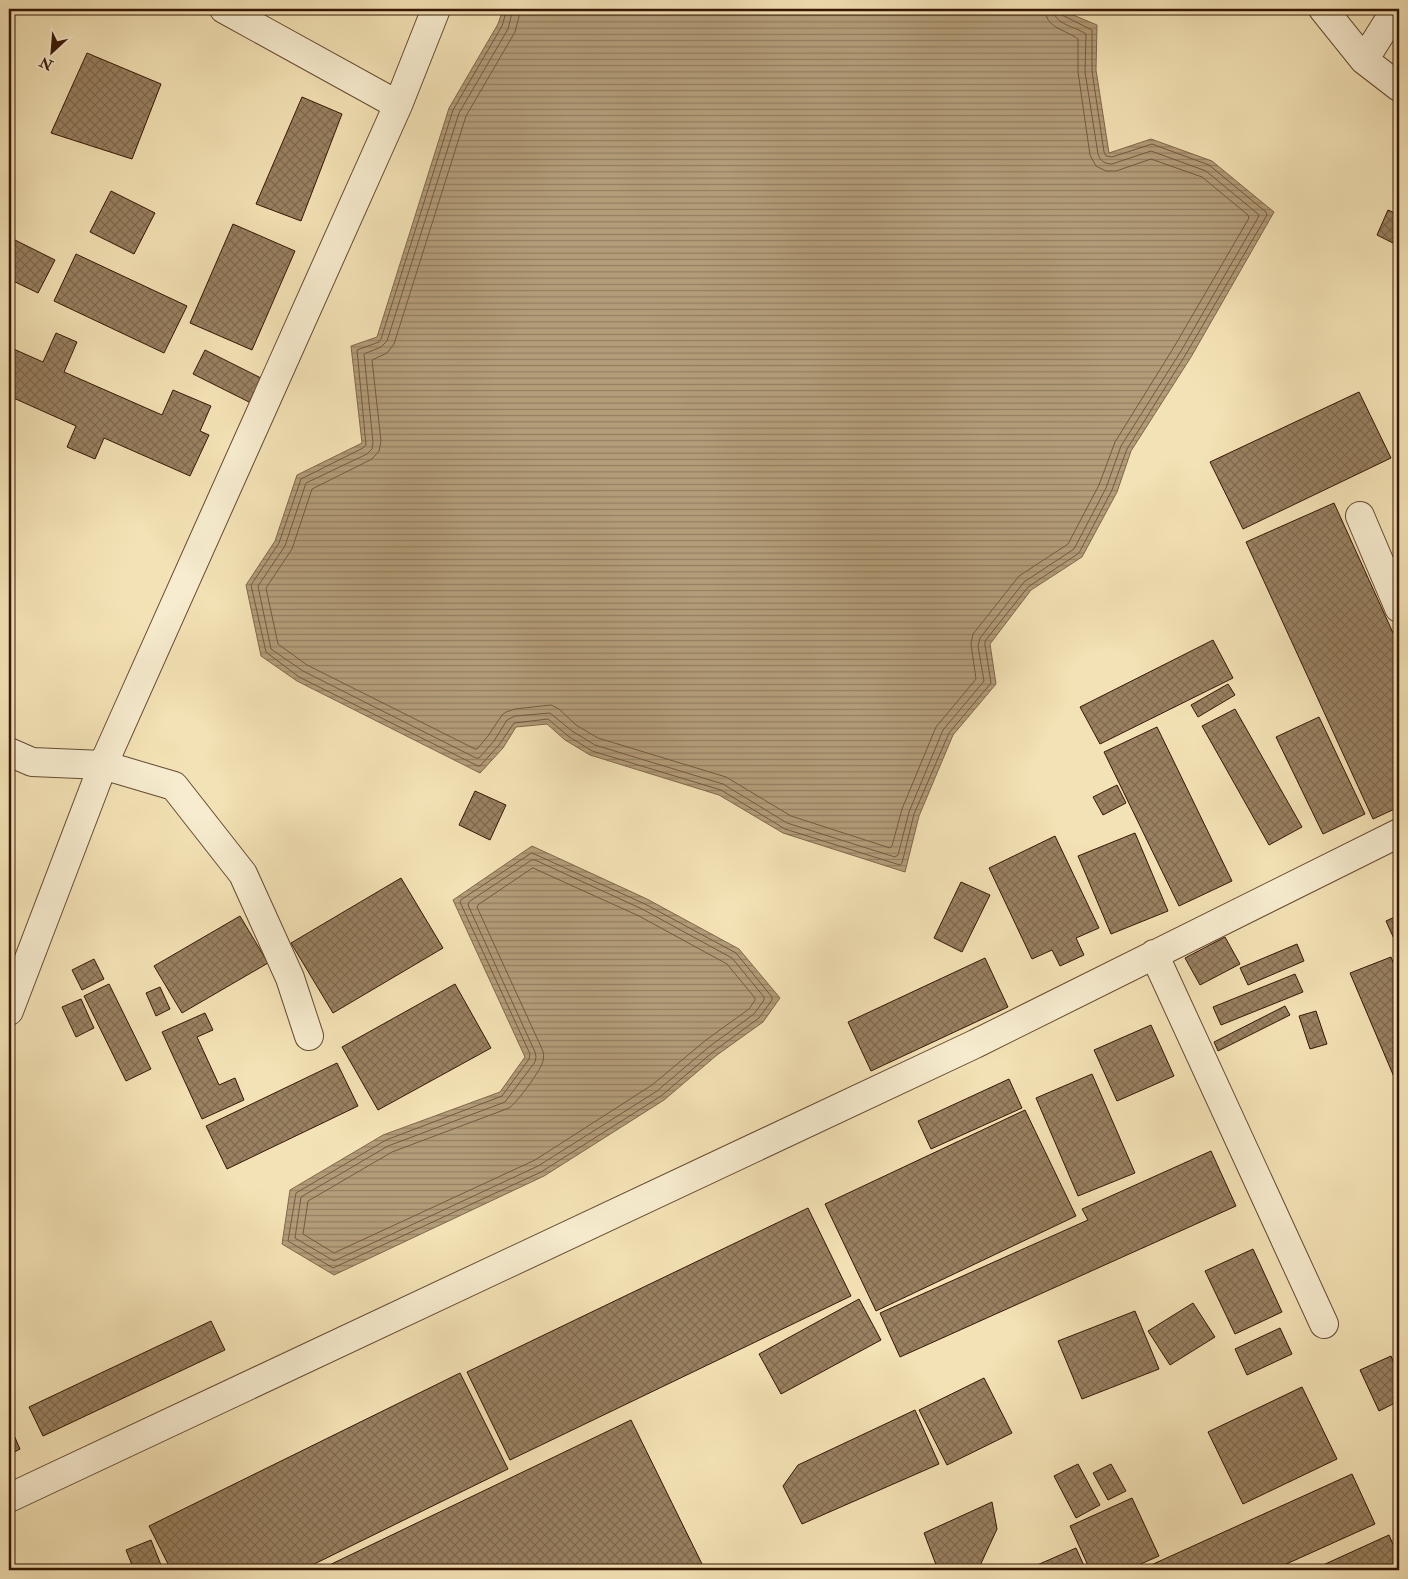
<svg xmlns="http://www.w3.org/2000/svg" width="1408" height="1579" viewBox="0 0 1408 1579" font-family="'IM FELL Double Pica',serif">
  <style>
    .water { fill: url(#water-rules); stroke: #81674b }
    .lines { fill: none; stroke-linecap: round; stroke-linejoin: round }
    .shore { stroke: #755a3f; stroke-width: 1 }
    .building { fill: url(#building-cross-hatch); stroke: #371705 }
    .minor-casing { stroke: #664a31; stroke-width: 30 }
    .minor { stroke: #f7eccf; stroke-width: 28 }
  </style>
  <defs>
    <pattern id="water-rules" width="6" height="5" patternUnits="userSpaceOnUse" patternTransform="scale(1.25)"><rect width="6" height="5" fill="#b39d79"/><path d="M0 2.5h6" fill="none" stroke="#927f61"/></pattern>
    <pattern id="building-cross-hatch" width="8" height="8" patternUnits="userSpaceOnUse" patternTransform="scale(1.25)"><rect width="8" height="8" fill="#998161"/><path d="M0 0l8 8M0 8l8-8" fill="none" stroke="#7e694e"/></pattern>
  </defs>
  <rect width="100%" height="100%" fill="#f3e2b5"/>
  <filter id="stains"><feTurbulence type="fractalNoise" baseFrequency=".004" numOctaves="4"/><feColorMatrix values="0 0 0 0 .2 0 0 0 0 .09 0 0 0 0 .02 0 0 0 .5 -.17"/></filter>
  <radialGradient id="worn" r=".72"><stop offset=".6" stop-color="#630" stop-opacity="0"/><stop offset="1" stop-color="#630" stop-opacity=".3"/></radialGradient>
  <path class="water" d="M 503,9 L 1059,9 L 1097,25 L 1096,70 L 1109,153 L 1151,139 L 1212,161 L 1274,212 L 1191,357 L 1131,451 L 1117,492 L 1082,557 L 1031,590 L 990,644 L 996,684 L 953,735 L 919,816 L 905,872 L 783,833 L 719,795 L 590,755 L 565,740 L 547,724 L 516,727 L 503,748 L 480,773 L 297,681 L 261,656 L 246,585 L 275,541 L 297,475 L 362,443 L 351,346 L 377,337 L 449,108 L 498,24 Z
    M 532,846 L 647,899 L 739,949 L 780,998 L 763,1022 L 717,1055 L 664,1100 L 544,1176 L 334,1275 L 282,1244 L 290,1190 L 383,1135 L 500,1092 L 525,1057 L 453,900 Z"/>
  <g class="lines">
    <path class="shore" d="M 507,9 L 502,26 L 453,110 L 381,339 L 379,342 L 357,350 L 366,445 L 363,448 L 301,479 L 279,543 L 251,585 L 266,652 L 299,677 L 478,766 L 480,766 L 499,745 L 514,723 L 548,719 L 568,736 L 592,751 L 721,790 L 785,829 L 900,865 L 902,863 L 914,814 L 949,733 L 991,683 L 985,645 L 985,641 L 1028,587 L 1079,553 L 1112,490 L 1127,449 L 1186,354 L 1267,215 L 1266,212 L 1209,165 L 1152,144 L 1112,157 L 1106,156 L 1104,152 L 1092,71 L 1092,30 L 1062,15 L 1059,13 L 1059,9
      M 513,9 L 508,29 L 459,113 L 387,341 L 381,347 L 364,354 L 373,442 L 372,449 L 367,454 L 306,483 L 285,546 L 258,586 L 271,649 L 303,671 L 476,758 L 479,758 L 494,741 L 507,720 L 515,716 L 550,713 L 572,731 L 595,745 L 723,784 L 787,823 L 895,857 L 898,855 L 909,812 L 943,730 L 984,681 L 978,646 L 980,638 L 1024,582 L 1074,549 L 1106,488 L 1121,446 L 1181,351 L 1259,216 L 1258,214 L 1206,171 L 1151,151 L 1112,164 C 1105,164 1100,161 1098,154 L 1085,72 L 1086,34 C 1075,26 1054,25 1053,9
      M 521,9 L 515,32 L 466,116 L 394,344 L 387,353 L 372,360 L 381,441 L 379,451 L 372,459 L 312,489 L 292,549 L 266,588 L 278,644 L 307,665 L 475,749 L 477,749 L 488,736 L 502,715 L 506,712 L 515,709 L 551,705 L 559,709 L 576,725 L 598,738 L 726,777 L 791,816 L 890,848 L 892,846 L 902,809 L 936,727 L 976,679 L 971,644 L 973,634 L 1019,576 L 1068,544 L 1099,485 L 1115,442 L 1174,347 L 1249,218 L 1248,215 L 1202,177 L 1151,159 L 1116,171 L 1106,171 L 1096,166 L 1090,155 L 1078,72 L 1078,39 C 1065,29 1046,29 1045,9
      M 532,853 L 645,904 L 736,953 L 772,997 L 772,1000 L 759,1018 L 714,1051 L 661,1096 L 541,1172 L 333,1268 L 288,1241 L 296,1193 L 386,1140 L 502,1096 L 529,1059 L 530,1054 L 460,902 L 461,900 Z
      M 532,860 L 535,860 L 642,909 L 732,958 L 764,997 L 764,1000 L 754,1014 L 710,1046 L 657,1091 L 538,1166 L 334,1261 L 295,1238 L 301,1197 L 388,1146 L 505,1102 L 535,1062 L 536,1057 L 535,1052 L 468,905 L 469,902 Z
      M 533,868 L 639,916 L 727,964 L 755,998 L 755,1000 L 749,1009 L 706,1040 L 652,1085 L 535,1160 L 334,1253 L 303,1234 L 308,1201 L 392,1152 L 509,1108 C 517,1103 541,1070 543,1061 C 544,1057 544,1053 542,1049 L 477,907 L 478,905 Z"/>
  </g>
  <path class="building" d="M 87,53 L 161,84 L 132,159 L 51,133 Z
    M 302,97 L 342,114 L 301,221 L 256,204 Z
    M 111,191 L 155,213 L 134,254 L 90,232 Z
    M 1388,210 L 1399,215 L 1399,246 L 1377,235 Z
    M 233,224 L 295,251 L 252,350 L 190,323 Z
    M 9,237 L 55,260 L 38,293 L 9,279 Z
    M 76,254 L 187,306 L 164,353 L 54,301 Z
    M 56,333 L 77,342 L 64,372 L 162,415 L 173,390 L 211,406 L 200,431 L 209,435 L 190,476 L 104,438 L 95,459 L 67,447 L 76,426 L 9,396 L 9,347 L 43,362 Z
    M 205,350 L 267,381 L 255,405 L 193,374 Z
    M 1359,392 L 1391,458 L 1243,529 L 1210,462 Z
    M 1334,503 L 1399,646 L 1399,807 L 1373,819 L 1246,542 Z
    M 1213,640 L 1233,678 L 1100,744 L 1080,707 Z
    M 1228,684 L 1235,695 L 1198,717 L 1191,705 Z
    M 1235,709 L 1302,827 L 1269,845 L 1202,726 Z
    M 1319,717 L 1365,814 L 1323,834 L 1276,737 Z
    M 1157,727 L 1232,881 L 1179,906 L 1104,752 Z
    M 1117,785 L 1126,803 L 1103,815 L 1093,797 Z
    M 475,791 L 506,805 L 490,840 L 459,825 Z
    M 1135,833 L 1168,911 L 1111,934 L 1078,856 Z
    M 1055,836 L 1099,928 L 1076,938 L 1084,955 L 1060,966 L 1052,950 L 1032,959 L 989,868 Z
    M 401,878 L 443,948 L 333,1013 L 291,943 Z
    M 961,882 L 990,895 L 962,952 L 934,938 Z
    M 1399,915 L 1399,950 L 1386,921 Z
    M 240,916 L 268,963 L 182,1013 L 154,966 Z
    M 1225,937 L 1240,964 L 1200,985 L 1185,958 Z
    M 1297,944 L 1304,961 L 1248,985 L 1240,968 Z
    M 1391,957 L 1399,976 L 1399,1083 L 1397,1084 L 1350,973 Z
    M 985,958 L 1008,1007 L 871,1071 L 848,1022 Z
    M 94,959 L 104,979 L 82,990 L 72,970 Z
    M 1295,974 L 1303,992 L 1221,1025 L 1213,1007 Z
    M 109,984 L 151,1069 L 126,1081 L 84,996 Z
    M 455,984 L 491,1048 L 378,1110 L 342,1047 Z
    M 160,987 L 170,1009 L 156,1016 L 146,993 Z
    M 81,999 L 94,1028 L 76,1037 L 62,1007 Z
    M 1285,1006 L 1290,1015 L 1218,1051 L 1214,1042 Z
    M 1316,1011 L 1327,1044 L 1310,1049 L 1299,1016 Z
    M 205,1013 L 213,1030 L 197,1037 L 219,1085 L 235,1078 L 244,1100 L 202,1119 L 162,1032 Z
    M 1151,1025 L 1174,1076 L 1117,1101 L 1094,1050 Z
    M 337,1063 L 358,1106 L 227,1169 L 206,1126 Z
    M 1092,1074 L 1135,1173 L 1078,1196 L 1036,1098 Z
    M 1009,1079 L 1022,1108 L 931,1149 L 918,1121 Z
    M 1025,1110 L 1076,1216 L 876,1311 L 825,1204 Z
    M 1211,1151 L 1236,1206 L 900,1357 L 880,1313 L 1088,1220 L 1082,1209 Z
    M 808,1208 L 851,1296 L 510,1460 L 467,1372 Z
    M 1253,1249 L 1282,1312 L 1235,1334 L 1205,1271 Z
    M 859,1299 L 881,1340 L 781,1394 L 759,1354 Z
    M 1193,1303 L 1215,1337 L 1170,1365 L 1148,1331 Z
    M 1135,1311 L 1159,1369 L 1082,1399 L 1058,1341 Z
    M 211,1321 L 225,1350 L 43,1436 L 29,1407 Z
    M 1280,1328 L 1292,1354 L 1247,1375 L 1235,1349 Z
    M 1391,1356 L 1399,1375 L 1399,1401 L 1379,1411 L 1360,1370 Z
    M 460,1373 L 508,1469 L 302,1570 L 171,1570 L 149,1526 Z
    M 984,1378 L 1012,1433 L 947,1465 L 919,1410 Z
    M 1302,1387 L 1337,1459 L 1243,1504 L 1208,1432 Z
    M 915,1410 L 939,1464 L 802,1524 L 783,1486 L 798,1465 Z
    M 631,1420 L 705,1570 L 319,1570 Z
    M 9,1424 L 20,1449 L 9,1455 Z
    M 1078,1464 L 1100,1505 L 1076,1518 L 1054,1476 Z
    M 1111,1464 L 1126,1491 L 1108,1500 L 1093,1473 Z
    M 1352,1474 L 1375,1524 L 1273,1570 L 1140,1570 Z
    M 1132,1498 L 1159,1556 L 1127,1570 L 1090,1570 L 1070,1526 Z
    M 992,1502 L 997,1529 L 978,1570 L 938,1570 L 924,1533 Z
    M 1389,1535 L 1399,1558 L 1399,1570 L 1312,1570 Z
    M 151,1540 L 163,1570 L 134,1570 L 126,1550 Z
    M 1076,1548 L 1086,1570 L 1029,1570 L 1028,1569 Z"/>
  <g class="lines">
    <defs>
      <path id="minor" d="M 224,9 L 398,105
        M 1323,9 L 1364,60 L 1399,87
        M 1364,60 L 1396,9
        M 1360,516 L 1399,608
        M 9,752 L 32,762 L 103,765 L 174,786 L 243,874 L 290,978 L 309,1036
        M 1154,954 L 1324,1324
        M 9,1011 L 103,765 L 398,105 L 436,9
        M 9,1498 L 975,1044 L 1399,833"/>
    </defs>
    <use href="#minor" class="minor-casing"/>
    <use href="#minor" class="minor"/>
  </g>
  <rect width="1408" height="1579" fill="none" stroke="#f3e2b5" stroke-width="30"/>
  <rect x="10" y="10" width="1388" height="1559" fill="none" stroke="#371705" stroke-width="2.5"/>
  <rect x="15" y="15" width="1378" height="1549" fill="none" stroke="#371705"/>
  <g transform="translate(52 52) rotate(206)" stroke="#f7eccf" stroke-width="4" paint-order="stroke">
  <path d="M0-4L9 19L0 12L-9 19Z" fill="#371705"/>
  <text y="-8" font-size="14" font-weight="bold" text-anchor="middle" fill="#371705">N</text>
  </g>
  <rect width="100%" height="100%" filter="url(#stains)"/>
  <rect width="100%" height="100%" fill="url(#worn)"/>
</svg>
